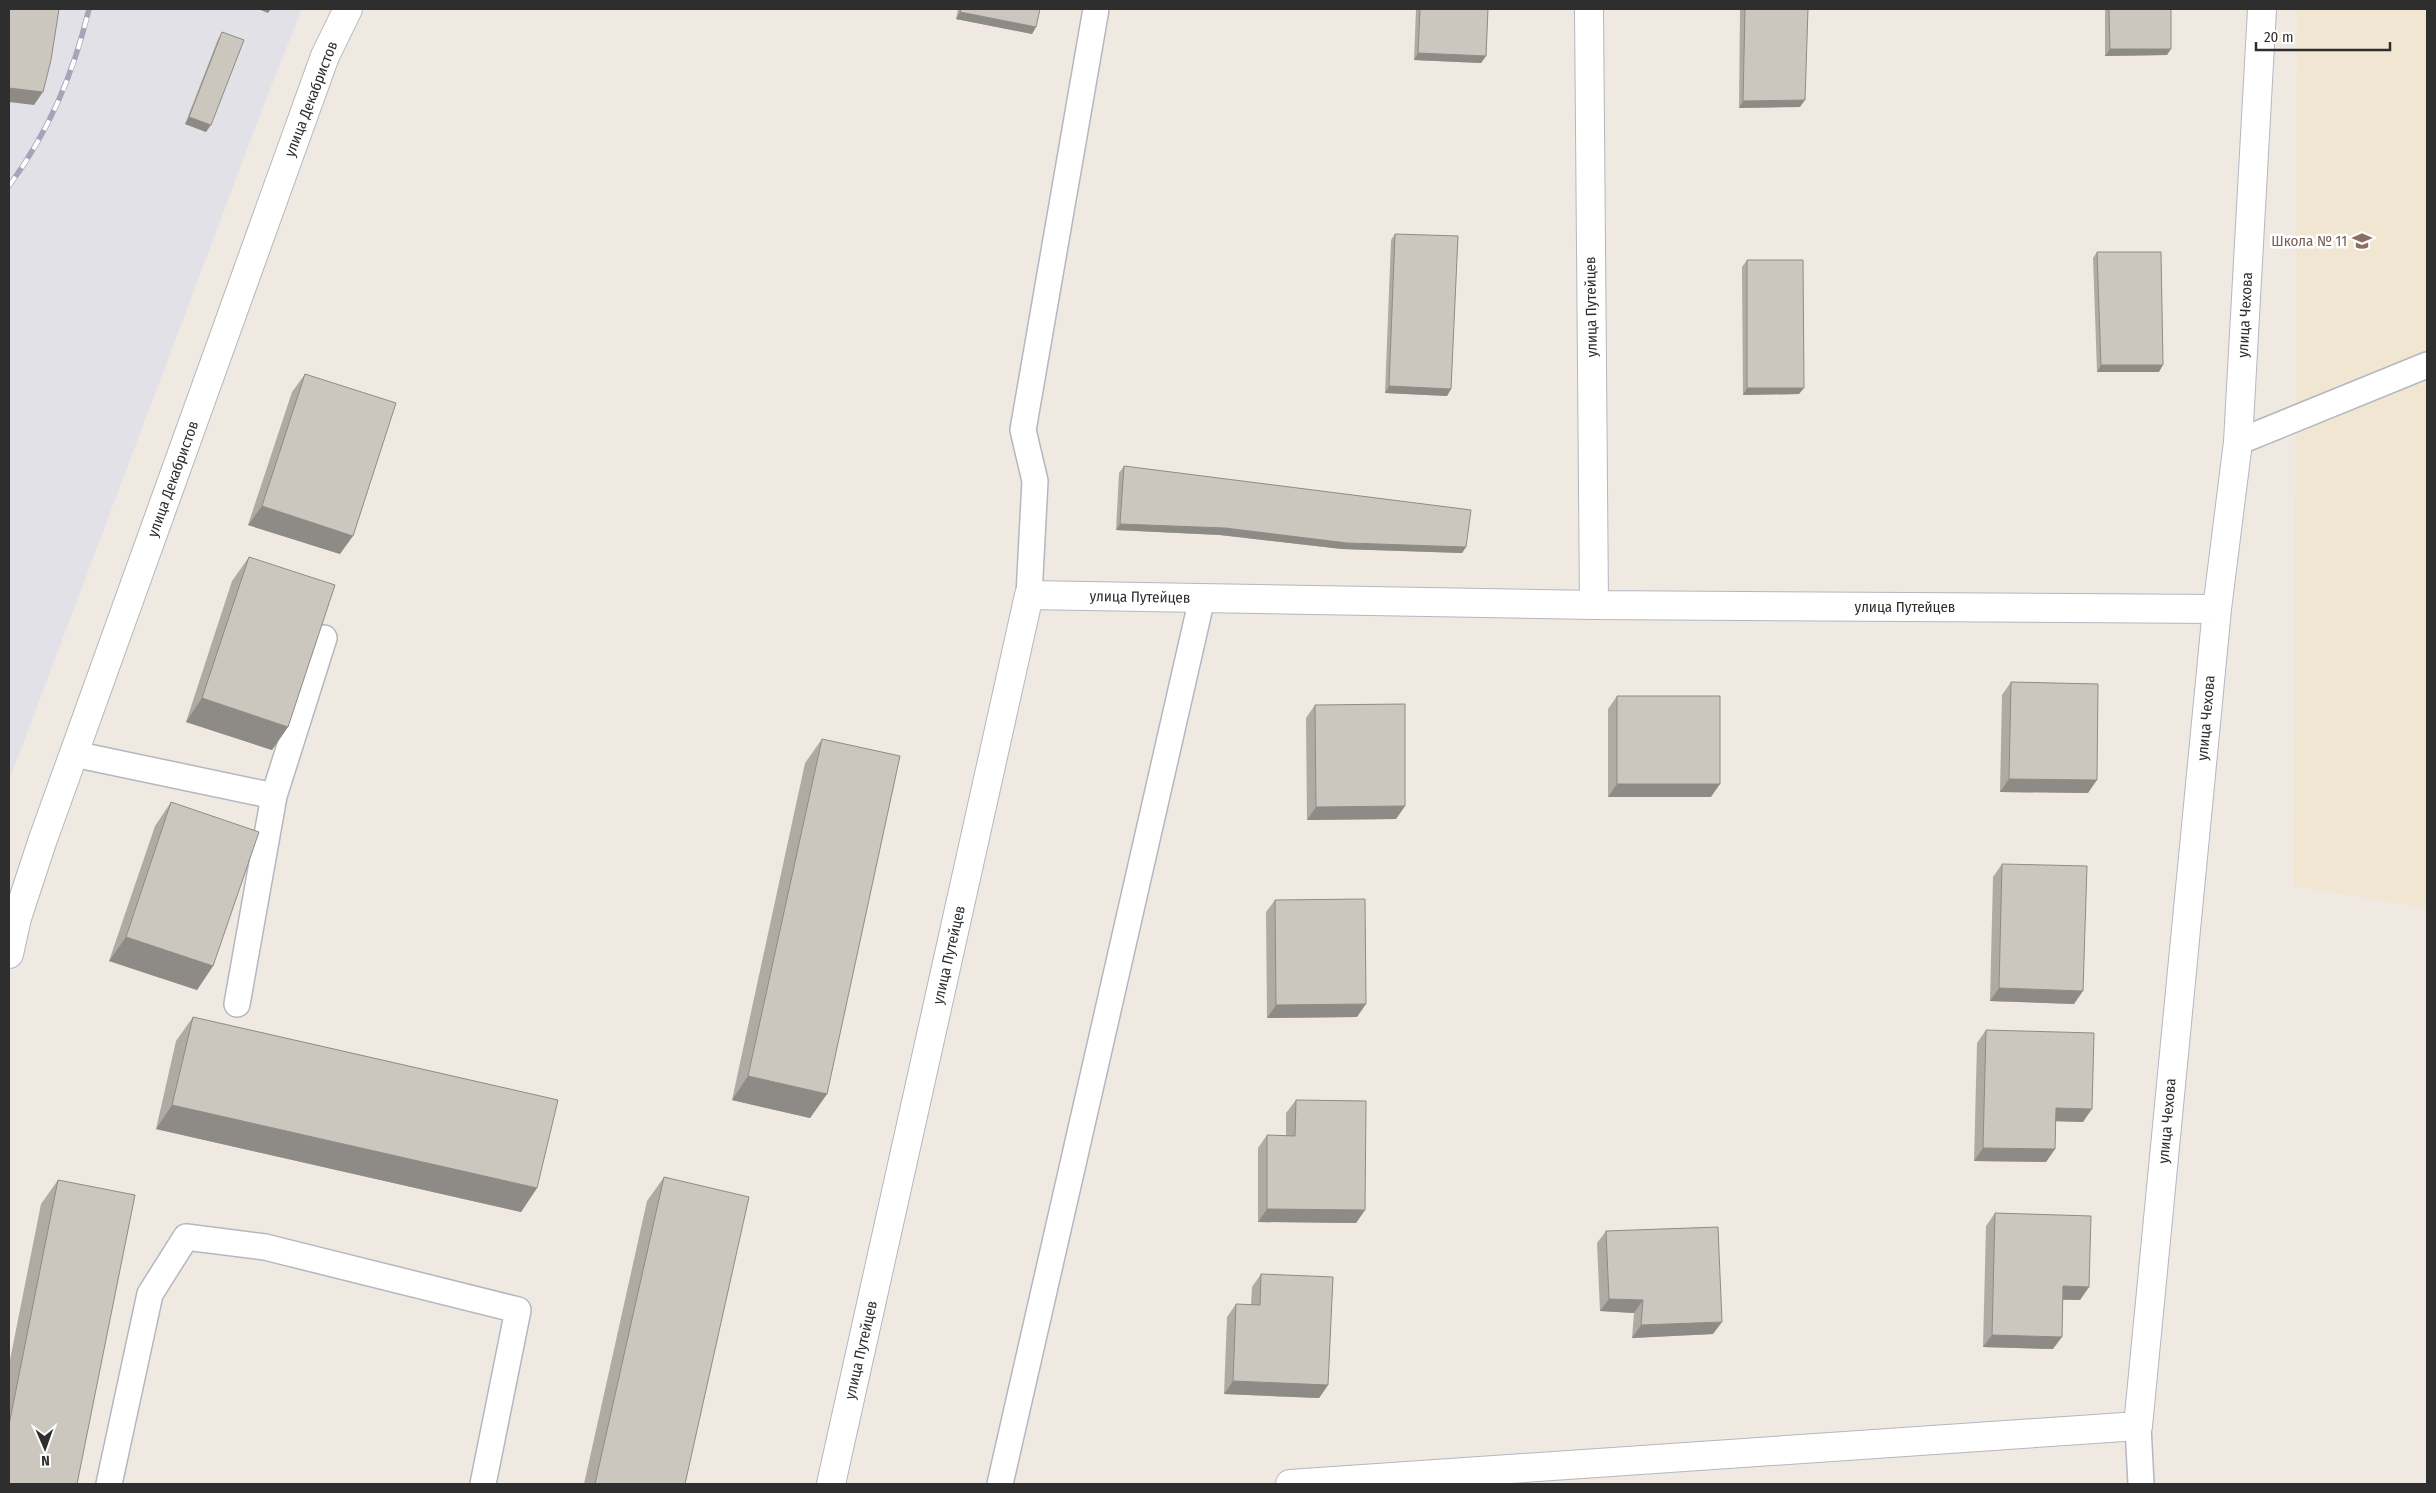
<svg xmlns="http://www.w3.org/2000/svg" width="2436" height="1493" viewBox="0 0 2436 1493" font-family="'Fira Sans Condensed',sans-serif">
  <style>
    .industrial { fill: #e3e1e8 }
    .education { fill: #f0e6d1 }
    .lines { fill: none; stroke-linecap: round; stroke-linejoin: round }
    .service-casing { stroke: #b4b7c1; stroke-width: 28 }
    .minor-casing { stroke: #b4b7c1; stroke-width: 30 }
    .service { stroke: #fff; stroke-width: 25 }
    .minor { stroke: #fff; stroke-width: 28 }
    .rail-casing { stroke: #a3a6b8; stroke-width: 5.5 }
    .rail { stroke: #fff; stroke-width: 4; stroke-dasharray: 11; stroke-linecap: butt }
    .wall { fill: #afaba4 }
    .shaded-wall { fill: #8e8b86 }
    .building { fill: #cbc7bf; stroke: #8e8b86 }
    .labels { text-anchor: middle; stroke-width: 5; stroke-linejoin: round; paint-order: stroke }
    .street-label { font-size: 15px; fill: #2e2e2e; stroke: #fff }
    .education-label { font-size: 15px; fill: #785e54; stroke: #fff; text-anchor: end }
  </style>
  <rect width="100%" height="100%" fill="#efe9e1"/>
  <path class="industrial" d="M 9,9 L 302,9 L 268,94 L 9,781 Z"/>
  <path class="education" d="M 2297,9 L 2427,9 L 2427,908 L 2294,886 Z"/>
  <g class="lines">
    <defs>
      <path id="service" d="M 2238,442 L 2427,365
        M 1029,595 L 1035,481 L 1023,430 L 1096,9
        M 74,754 L 274,796
        M 237,1004 L 274,796 L 324,638
        M 2138,1426 L 2141,1484
        M 109,1484 L 150,1294 L 186,1237 L 265,1247 L 518,1310 L 483,1484
        M 1000,1484 L 1202,598"/>
      <path id="minor" d="M 1589,9 L 1594,605
        M 9,954 L 17,918 L 42,842 L 325,56 L 348,9
        M 831,1484 L 1029,595 L 1594,605 L 2217,609
        M 1290,1484 L 2138,1426 L 2217,609 L 2238,442 L 2262,9"/>
    </defs>
    <use href="#service" class="service-casing"/>
    <use href="#minor" class="minor-casing"/>
    <use href="#service" class="service"/>
    <use href="#minor" class="minor"/>
    <defs>
      <path id="rail" d="M 9,186 C 49,131 73,75 89,9"/>
    </defs>
    <use href="#rail" class="rail-casing"/>
    <use href="#rail" class="rail"/>
  </g>
  <path class="wall" d="M 958,9 L 1040,9 L 1036,27 L 1032,34 L 956,19 Z
    M 1416,9 L 1488,9 L 1486,56 L 1481,63 L 1414,60 Z
    M 1740,9 L 1808,9 L 1800,107 L 1739,108 Z
    M 2105,9 L 2171,9 L 2167,55 L 2105,56 Z
    M 222,32 L 206,132 L 185,124 L 218,39 Z
    M 1395,234 L 1451,389 L 1447,396 L 1385,393 L 1391,240 Z
    M 2097,252 L 2159,372 L 2097,372 L 2093,258 Z
    M 1747,260 L 1799,394 L 1743,395 L 1742,267 Z
    M 305,374 L 340,554 L 248,525 L 292,392 Z
    M 1124,466 L 1466,547 L 1462,553 L 1342,549 L 1220,535 L 1116,530 L 1119,473 Z
    M 249,557 L 288,727 L 272,750 L 186,722 L 232,581 Z
    M 2011,682 L 2088,793 L 2000,792 L 2002,695 Z
    M 1617,696 L 1711,797 L 1608,797 L 1608,709 Z
    M 1315,705 L 1405,806 L 1396,819 L 1307,820 L 1306,718 Z
    M 822,739 L 827,1094 L 810,1118 L 732,1100 L 805,763 Z
    M 171,802 L 213,966 L 197,990 L 109,961 L 155,826 Z
    M 2002,864 L 2074,1004 L 1990,1001 L 1993,877 Z
    M 1275,900 L 1357,1017 L 1267,1018 L 1266,912 Z
    M 193,1017 L 537,1188 L 521,1212 L 156,1129 L 176,1041 Z
    M 1986,1030 L 2083,1122 L 2056,1121 L 2055,1149 L 2046,1162 L 1974,1161 L 1977,1043 Z
    M 1296,1100 L 1365,1210 L 1356,1223 L 1258,1222 L 1258,1148 L 1267,1135 L 1286,1136 L 1286,1113 Z
    M 664,1177 L 685,1484 L 584,1484 L 647,1201 Z
    M 58,1180 L 9,1484 L 9,1365 L 41,1204 Z
    M 1995,1213 L 2089,1287 L 2080,1300 L 2063,1300 L 2053,1349 L 1983,1347 L 1986,1226 Z
    M 1606,1231 L 1713,1334 L 1632,1338 L 1634,1313 L 1600,1311 L 1597,1243 Z
    M 1261,1274 L 1328,1385 L 1319,1398 L 1224,1394 L 1227,1317 L 1236,1304 L 1251,1305 L 1252,1287 Z"/>
  <path class="shaded-wall" d="M 258,9 L 271,9 L 268,13 Z
    M 960,12 L 1036,27 L 1032,34 L 956,19 Z
    M 2110,49 L 2171,49 L 2167,55 L 2105,56 Z
    M 1418,53 L 1486,56 L 1481,63 L 1414,60 Z
    M 9,88 L 43,92 L 34,105 L 9,102 Z
    M 1805,100 L 1800,107 L 1739,108 L 1743,101 Z
    M 189,117 L 211,125 L 206,132 L 185,124 Z
    M 2101,365 L 2163,365 L 2159,372 L 2097,372 Z
    M 1389,386 L 1451,389 L 1447,396 L 1385,393 Z
    M 1747,388 L 1804,388 L 1799,394 L 1743,395 Z
    M 262,506 L 353,536 L 340,554 L 248,525 Z
    M 1120,524 L 1225,528 L 1466,547 L 1462,553 L 1342,549 L 1220,535 L 1116,530 Z
    M 202,698 L 288,727 L 272,750 L 186,722 Z
    M 2009,779 L 2097,780 L 2088,793 L 2000,792 Z
    M 1617,784 L 1720,784 L 1711,797 L 1608,797 Z
    M 1405,806 L 1396,819 L 1307,820 L 1316,807 Z
    M 126,937 L 213,966 L 197,990 L 109,961 Z
    M 1999,988 L 2083,991 L 2074,1004 L 1990,1001 Z
    M 1366,1004 L 1357,1017 L 1267,1018 L 1276,1005 Z
    M 748,1076 L 827,1094 L 810,1118 L 732,1100 Z
    M 172,1105 L 537,1188 L 521,1212 L 156,1129 Z
    M 2056,1108 L 2092,1109 L 2083,1122 L 2047,1121 Z
    M 1983,1148 L 2055,1149 L 2046,1162 L 1974,1161 Z
    M 1267,1209 L 1365,1210 L 1356,1223 L 1258,1222 Z
    M 2063,1286 L 2089,1287 L 2080,1300 L 2054,1299 Z
    M 1609,1299 L 1643,1300 L 1634,1313 L 1600,1311 Z
    M 1722,1322 L 1713,1334 L 1632,1338 L 1641,1325 Z
    M 1992,1335 L 2062,1337 L 2053,1349 L 1983,1347 Z
    M 1233,1381 L 1328,1385 L 1319,1398 L 1224,1394 Z"/>
  <path class="building" d="M 9,9 L 59,9 L 51,60 L 43,92 L 9,88 Z
    M 961,9 L 1040,9 L 1036,27 L 960,12 Z
    M 1420,9 L 1488,9 L 1486,56 L 1418,53 Z
    M 1745,9 L 1808,9 L 1805,100 L 1743,101 Z
    M 2109,9 L 2171,9 L 2171,49 L 2110,49 Z
    M 222,32 L 244,40 L 211,125 L 189,117 Z
    M 1395,234 L 1458,236 L 1451,389 L 1389,386 Z
    M 2097,252 L 2161,252 L 2163,365 L 2101,365 Z
    M 1747,260 L 1803,260 L 1804,388 L 1747,388 Z
    M 305,374 L 396,403 L 353,536 L 262,506 Z
    M 1124,466 L 1471,510 L 1466,547 L 1347,543 L 1225,528 L 1120,524 Z
    M 249,557 L 335,585 L 288,727 L 202,698 Z
    M 2011,682 L 2098,684 L 2097,780 L 2009,779 Z
    M 1617,696 L 1720,696 L 1720,784 L 1617,784 Z
    M 1405,704 L 1405,806 L 1316,807 L 1315,705 Z
    M 822,739 L 900,756 L 827,1094 L 748,1076 Z
    M 171,802 L 259,832 L 213,966 L 126,937 Z
    M 2002,864 L 2087,866 L 2083,991 L 1999,988 Z
    M 1365,899 L 1366,1004 L 1276,1005 L 1275,900 Z
    M 193,1017 L 558,1100 L 537,1188 L 172,1105 Z
    M 1986,1030 L 2094,1033 L 2092,1109 L 2056,1108 L 2055,1149 L 1983,1148 Z
    M 1296,1100 L 1366,1101 L 1365,1210 L 1267,1209 L 1267,1135 L 1295,1136 Z
    M 664,1177 L 749,1197 L 685,1484 L 595,1484 Z
    M 58,1180 L 135,1195 L 77,1484 L 9,1484 L 9,1425 Z
    M 1995,1213 L 2091,1216 L 2089,1287 L 2063,1286 L 2062,1337 L 1992,1335 Z
    M 1718,1227 L 1722,1322 L 1641,1325 L 1643,1300 L 1609,1299 L 1606,1231 Z
    M 1261,1274 L 1333,1277 L 1328,1385 L 1233,1381 L 1236,1304 L 1260,1305 Z"/>
  <defs>
    <symbol id="school-bare" viewBox="-9 -9 18 18"><path d="M0-5L7-2L0 1L-7-2ZM-4 1L0 2.5L4 1V4Q0 6-4 4Z" fill="#8d6e63" stroke="#fff" stroke-width="2.5" paint-order="stroke"/></symbol>
  </defs>
  <g fill-rule="evenodd">
    <use href="#school-bare" x="2348" y="227" width="28" height="28"/>
  </g>
  <g class="labels">
    <g class="street-label">
      <text transform="translate(311 99) rotate(-69)" y="5">улица Декабристов</text>
      <text transform="translate(1591 307) rotate(-91)" y="5">улица Путейцев</text>
      <text transform="translate(2245 315) rotate(-87)" y="5">улица Чехова</text>
      <text transform="translate(173 479) rotate(-70)" y="5">улица Декабристов</text>
      <text transform="translate(1140 597) rotate(1)" y="5">улица Путейцев</text>
      <text x="1905" y="612">улица Путейцев</text>
      <text transform="translate(2206 718) rotate(-85)" y="5">улица Чехова</text>
      <text transform="translate(949 955) rotate(-77)" y="5">улица Путейцев</text>
      <text transform="translate(2167 1121) rotate(-85)" y="5">улица Чехова</text>
      <text transform="translate(861 1350) rotate(-77)" y="5">улица Путейцев</text>
    </g>
    <g class="education-label">
      <text x="2347" y="246">Школа № 11</text>
    </g>
  </g>
  <rect width="2436" height="1493" fill="none" stroke="#2e2e2e" stroke-width="20"/>
  <g transform="translate(45 1448) rotate(178)" stroke="#ffffff" stroke-width="4" paint-order="stroke">
  <path d="M0-4L9 19L0 12L-9 19Z" fill="#2e2e2e"/>
  <text y="-8" font-size="14" font-weight="bold" text-anchor="middle" fill="#2e2e2e">N</text>
  </g>
  <path d="M2256 42v8h134v-8" fill="none" stroke="#2e2e2e" stroke-width="2.5"/>
  <text x="2264" y="42" font-size="15" fill="#2e2e2e" stroke="#ffffff" stroke-width="4" paint-order="stroke">20 m</text>
</svg>
